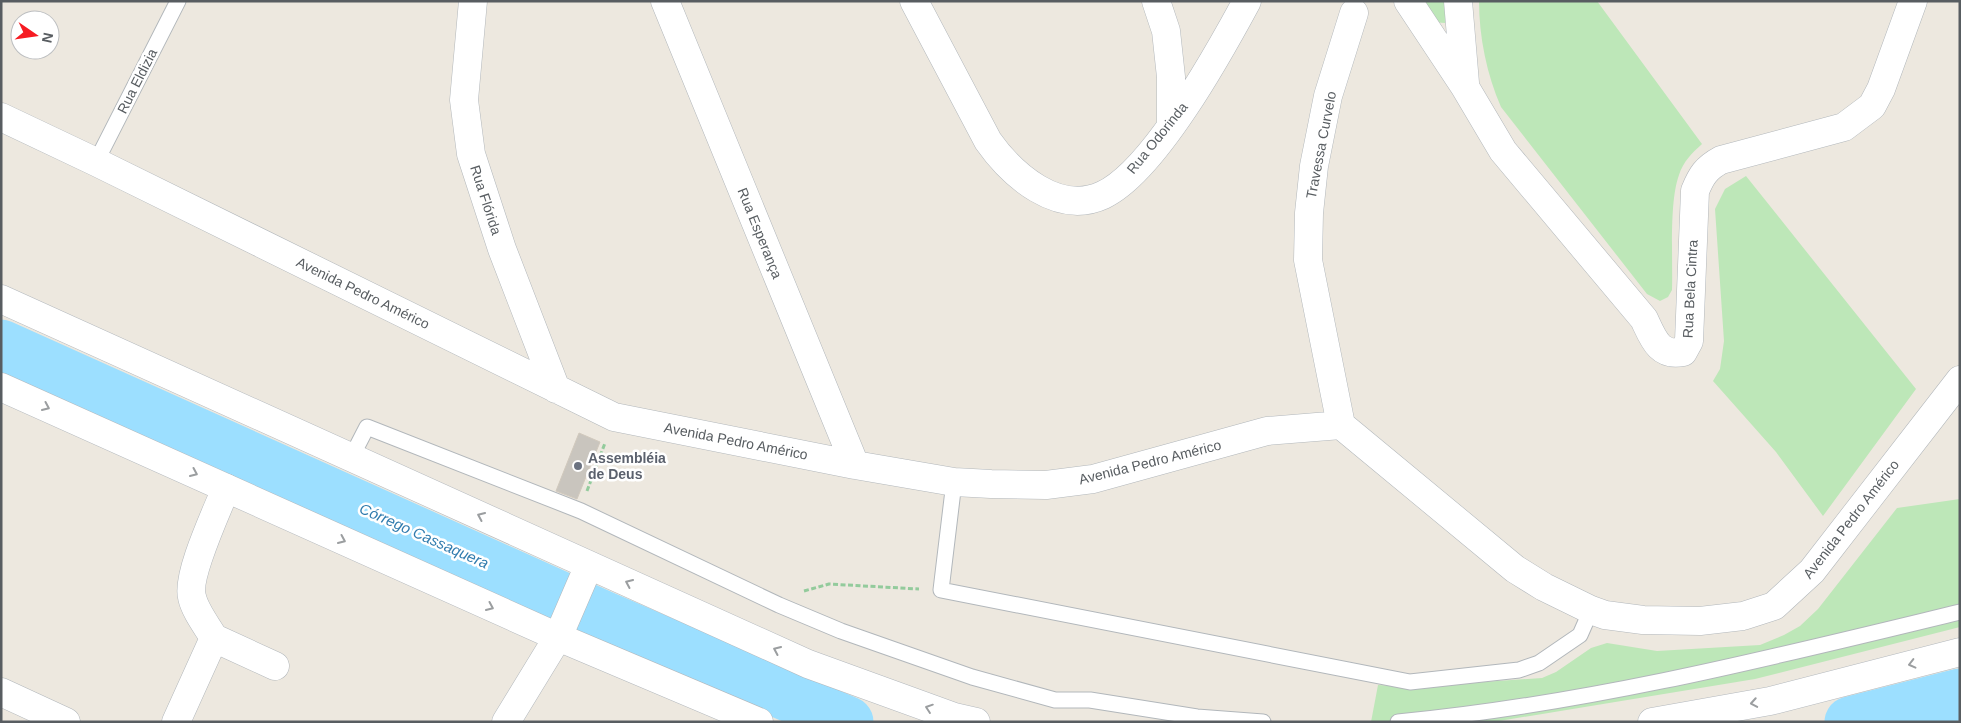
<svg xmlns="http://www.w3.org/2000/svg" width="1961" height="723" viewBox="0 0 1961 723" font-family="Helvetica,sans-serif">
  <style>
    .green { fill: #bde7b8 }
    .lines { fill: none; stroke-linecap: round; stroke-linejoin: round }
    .river { stroke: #9cdfff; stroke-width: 51 }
    .building { fill: #c9c5be; stroke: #d1c9bd }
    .lane-casing { stroke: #b2b7bb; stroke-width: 17 }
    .street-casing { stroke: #b2b7bb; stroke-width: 29 }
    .secondary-casing { stroke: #b3b8bd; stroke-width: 29 }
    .path { stroke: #93cb9c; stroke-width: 3; stroke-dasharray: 5 2.5; stroke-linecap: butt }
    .lane { stroke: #fff; stroke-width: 15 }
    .street { stroke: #fff; stroke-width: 28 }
    .secondary { stroke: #fff; stroke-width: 28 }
    .oneway { stroke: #9b9ea0 }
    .worship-dot { fill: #6b7280; stroke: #fff; stroke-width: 2 }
    .labels { text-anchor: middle; stroke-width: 5; stroke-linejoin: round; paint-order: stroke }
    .street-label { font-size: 14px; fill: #585d61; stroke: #fff }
    .worship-label { font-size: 14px; font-weight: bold; fill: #5b616d; stroke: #fff; text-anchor: start }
    .water-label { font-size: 15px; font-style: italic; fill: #317cae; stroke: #fff }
  </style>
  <rect width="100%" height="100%" fill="#ede8df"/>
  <path class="green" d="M 1419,1 L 1450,1 L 1449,17 L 1445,23 L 1432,22 Z
    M 1479,1 L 1597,1 L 1702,144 C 1692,153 1683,162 1679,175 C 1669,202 1673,259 1672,290 L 1668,297 L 1660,301 L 1647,294 L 1501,107 C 1487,75 1479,37 1479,1 Z
    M 1746,176 L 1916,389 L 1823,516 L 1776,452 L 1713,381 L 1720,369 L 1724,341 L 1715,209 L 1725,189 Z
    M 1960,499 L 1960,627 L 1755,679 L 1493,722 L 1371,722 L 1378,685 L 1411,687 L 1542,678 L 1556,672 L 1591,648 L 1607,643 L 1657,651 L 1760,645 L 1784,635 L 1800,626 L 1818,609 L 1897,508 Z"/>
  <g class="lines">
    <path class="river" d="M 1,345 L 603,616 L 848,722
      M 1850,722 L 1960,694"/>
  </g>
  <path class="building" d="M 579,433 L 600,442 L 577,499 L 556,491 Z"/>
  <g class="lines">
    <defs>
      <path id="lane" d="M 96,162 L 178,1
        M 351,458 L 367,427 L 581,511 L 779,605 L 841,631 L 972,677 L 1055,700 L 1090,700 L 1197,717 L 1263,722
        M 954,482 L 941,590 L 1410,682 L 1519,670 L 1539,663 L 1580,635 L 1591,610
        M 1398,722 C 1588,704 1774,657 1960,612"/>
      <path id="street" d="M 473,1 L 464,100 L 471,154 L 502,249 L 556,389
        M 665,1 L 855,465
        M 914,1 L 988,141 C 1012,175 1058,216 1103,195 C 1154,171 1220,51 1247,1
        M 1156,1 L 1166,31 L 1171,77 L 1171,125
        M 1408,1 L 1465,87 L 1503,151 L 1644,319 C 1653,338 1659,357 1683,352 L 1689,341 L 1695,191 C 1701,176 1706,168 1721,160 L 1844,127 L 1872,106 L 1881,89 L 1913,1
        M 1458,1 L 1465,83
        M 1,117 L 96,162 L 614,417 L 855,465 L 954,482 L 991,484 L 1046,485 L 1093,479 L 1267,431 L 1341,425 L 1515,569 L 1544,587 L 1591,610 L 1605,615 L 1643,620 L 1700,621 L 1743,616 L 1774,606 L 1812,571 L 1960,380
        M 1341,425 L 1308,260 L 1309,213 L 1314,166 L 1328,96 L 1354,13
        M 214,638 L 275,666
        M 1,692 L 66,722
        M 176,722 L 214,638 C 207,626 195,611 192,597 C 186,576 217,511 226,488"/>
      <path id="secondary" d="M 1,299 L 808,664 L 954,717 L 976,722
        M 1,387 L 558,637 L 759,722
        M 506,722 L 558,637 L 589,565
        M 1652,722 L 1770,701 L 1960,652"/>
    </defs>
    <use href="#lane" class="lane-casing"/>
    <use href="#street" class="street-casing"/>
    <use href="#secondary" class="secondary-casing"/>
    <path class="path" d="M 587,491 L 605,443
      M 804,591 L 829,584 L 919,589"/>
    <use href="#lane" class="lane"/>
    <use href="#street" class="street"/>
    <use href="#secondary" class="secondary"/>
  </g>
  <defs><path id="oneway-chevron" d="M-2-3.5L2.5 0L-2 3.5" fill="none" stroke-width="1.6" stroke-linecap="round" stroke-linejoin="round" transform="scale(1.25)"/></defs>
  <g class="oneway">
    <use href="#oneway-chevron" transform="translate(46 407) rotate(24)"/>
    <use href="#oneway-chevron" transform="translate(194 473) rotate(24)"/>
    <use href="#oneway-chevron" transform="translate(481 516) rotate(-156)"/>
    <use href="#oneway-chevron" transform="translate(342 540) rotate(24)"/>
    <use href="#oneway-chevron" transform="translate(629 583) rotate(-156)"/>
    <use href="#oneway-chevron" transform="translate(490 607) rotate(24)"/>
    <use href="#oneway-chevron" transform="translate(777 650) rotate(-156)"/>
    <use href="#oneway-chevron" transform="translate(1912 664) rotate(166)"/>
    <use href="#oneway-chevron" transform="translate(1754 703) rotate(170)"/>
    <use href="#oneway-chevron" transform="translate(929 708) rotate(-161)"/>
  </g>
  <circle class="worship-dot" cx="578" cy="466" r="5"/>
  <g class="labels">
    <g class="street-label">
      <text transform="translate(137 81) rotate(-63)" y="5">Rua Eldizia</text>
      <text transform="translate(1157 138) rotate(-51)" y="5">Rua Odorinda</text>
      <text transform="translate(1321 145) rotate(-79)" y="5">Travessa Curvelo</text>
      <text transform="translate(486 200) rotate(72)" y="5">Rua Flórida</text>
      <text transform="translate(760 233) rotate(68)" y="5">Rua Esperança</text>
      <text transform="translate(1690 289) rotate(-87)" y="5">Rua Bela Cintra</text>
      <text transform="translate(363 293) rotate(26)" y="5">Avenida Pedro Américo</text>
      <text transform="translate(736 441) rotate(11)" y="5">Avenida Pedro Américo</text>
      <text transform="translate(1150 462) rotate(-14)" y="5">Avenida Pedro Américo</text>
      <text transform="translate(1851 519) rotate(-52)" y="5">Avenida Pedro Américo</text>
    </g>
    <g class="worship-label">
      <text x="588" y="463">Assembléia<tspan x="588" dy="16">de Deus</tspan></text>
    </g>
    <g class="water-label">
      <text transform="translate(424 536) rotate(24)" y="5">Córrego Cassaquera</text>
    </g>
  </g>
  <rect width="1961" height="723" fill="none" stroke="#585d61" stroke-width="5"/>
  <g transform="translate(35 35) rotate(103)"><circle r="24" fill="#ffffff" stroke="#bcbec0"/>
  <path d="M0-4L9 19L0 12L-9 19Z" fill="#f61b22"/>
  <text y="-8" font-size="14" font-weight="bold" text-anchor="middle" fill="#585d61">N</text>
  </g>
</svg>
